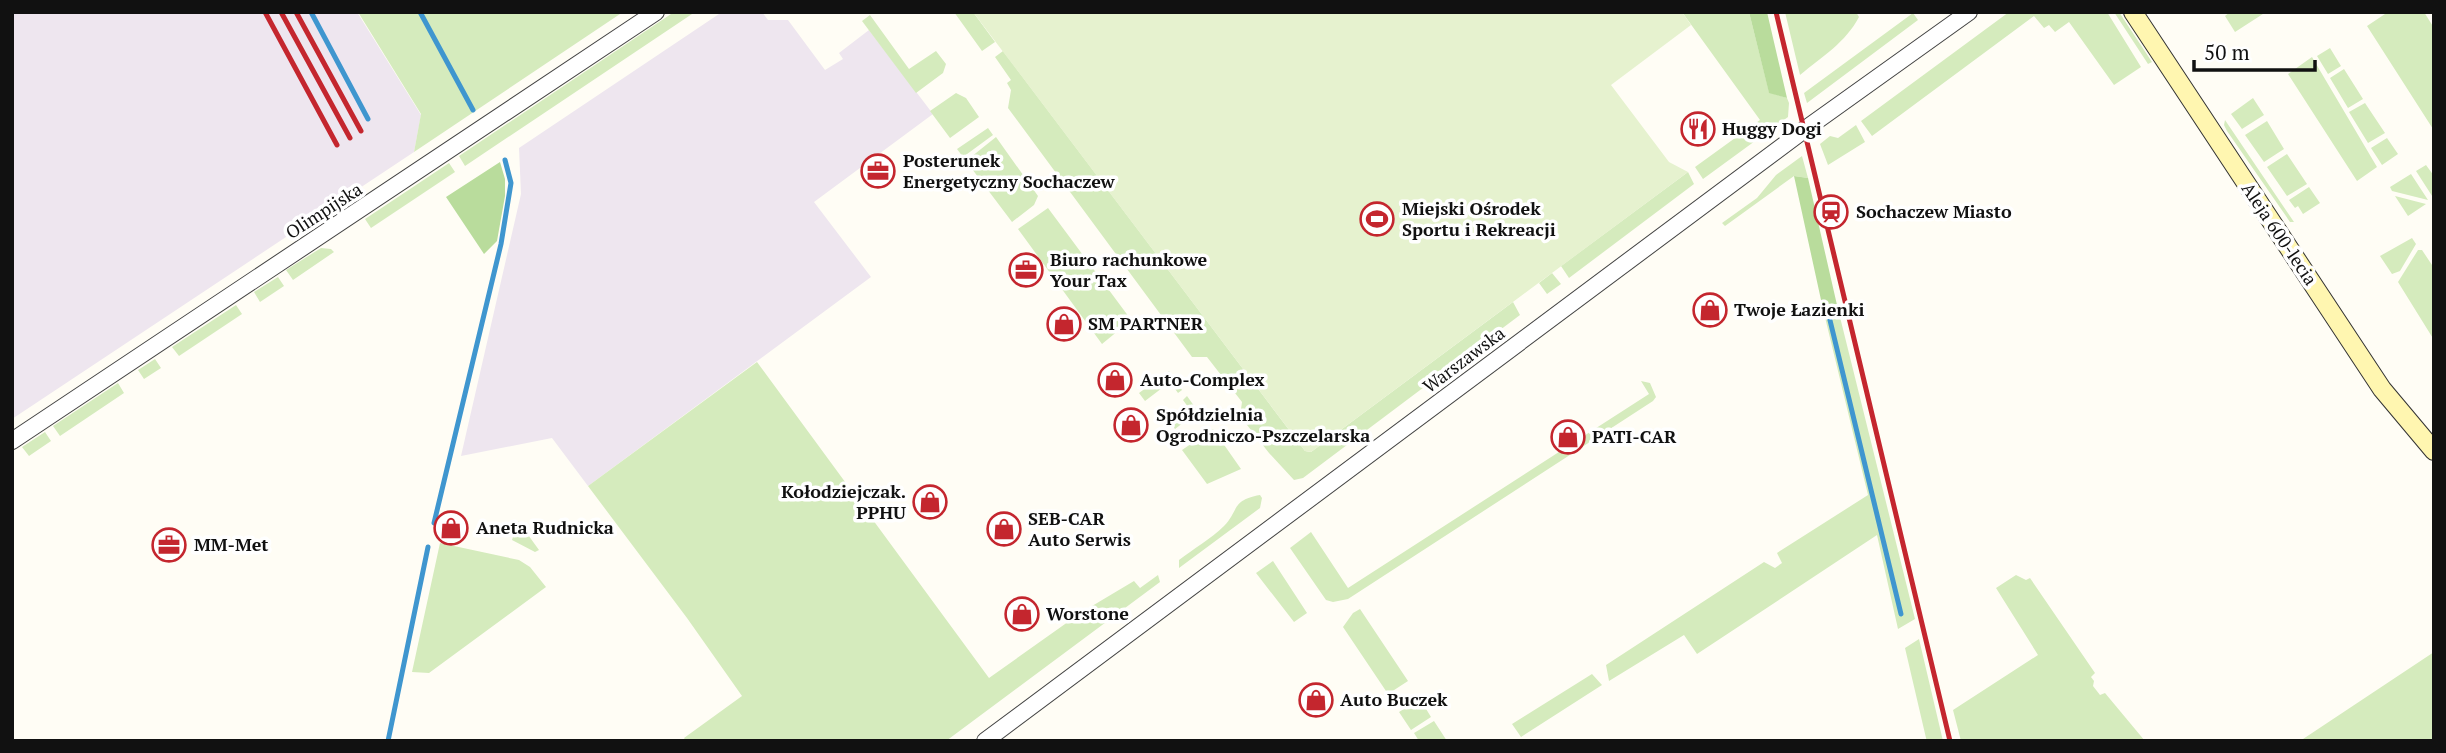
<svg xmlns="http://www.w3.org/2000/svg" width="2446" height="753" viewBox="0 0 2446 753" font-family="'PT Serif',serif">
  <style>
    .industrial { fill: #eee6ef }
    .green { fill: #d5ebbd }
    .forest { fill: #b9dc9c }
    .pitch { fill: #e6f2cf }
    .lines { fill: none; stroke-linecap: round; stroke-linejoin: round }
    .stream { stroke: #3f96cf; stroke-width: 5 }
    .tertiary-casing { stroke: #444; stroke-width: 18 }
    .secondary-casing { stroke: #333; stroke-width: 20 }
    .tertiary { stroke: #fff; stroke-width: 16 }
    .secondary { stroke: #fff6b0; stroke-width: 18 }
    .rail { stroke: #c4262e; stroke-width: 5 }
    .labels { text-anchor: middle; stroke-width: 7; stroke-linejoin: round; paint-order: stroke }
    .poi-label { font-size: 18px; font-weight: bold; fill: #111; stroke: #fff; text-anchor: start }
    .street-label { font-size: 18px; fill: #111; stroke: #fff }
  </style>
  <rect width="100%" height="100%" fill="#fffdf5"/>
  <path class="industrial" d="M 12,12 L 357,12 L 421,115 L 414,152 L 12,419 Z
    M 722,12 L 762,12 L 768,20 L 788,20 L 825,70 L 843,59 L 839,53 L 869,30 L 933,114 L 814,202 L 871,277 L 588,486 L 552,438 L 461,456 L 521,194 L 519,148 Z"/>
  <path class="green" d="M 358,12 L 623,12 L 414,152 L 421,114 Z
    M 674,12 L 695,12 L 465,166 L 459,156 Z
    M 954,12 L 973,12 L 995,42 L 982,51 Z
    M 1682,12 L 1749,12 L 1769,92 L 1787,98 L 1789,103 L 1788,117 L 1703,179 L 1695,167 L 1760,120 Z
    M 1785,12 L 1856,12 L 1859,17 C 1846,42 1822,57 1800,75 Z
    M 2009,12 L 2107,12 L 2141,67 L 2114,85 L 2069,22 L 2055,32 L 2049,25 L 2044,28 L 2034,16 L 1872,136 L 1861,121 Z
    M 2114,12 L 2119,12 L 2152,62 L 2148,64 Z
    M 2230,12 L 2266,12 L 2235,32 L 2225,16 Z
    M 2388,12 L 2424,12 L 2434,28 L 2433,129 L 2367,26 Z
    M 1913,13 L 1918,20 L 1807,103 L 1804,93 Z
    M 870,15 L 909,69 L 936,51 L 946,64 L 943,73 L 916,93 L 862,21 Z
    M 2330,48 L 2341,66 L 2328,74 L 2317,56 Z
    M 1003,51 L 1305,451 L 1311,452 L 1513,302 L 1520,315 L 1303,478 L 1294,480 L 1269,453 L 1240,416 L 1242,402 L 1207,357 L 1192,357 L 1008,108 L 1011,90 L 1007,83 L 1011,80 L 995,57 Z
    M 2312,57 L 2377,167 L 2357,181 L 2288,74 Z
    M 2344,69 L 2363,99 L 2348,108 L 2330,78 Z
    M 956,93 L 966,98 L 979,117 L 950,138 L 930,111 Z
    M 2253,98 L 2264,115 L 2242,129 L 2231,114 Z
    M 2365,103 L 2385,133 L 2368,143 L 2349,112 Z
    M 2225,120 L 2294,222 L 2290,222 L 2227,131 L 2224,125 Z
    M 2267,121 L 2284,149 L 2264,162 L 2245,135 Z
    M 1856,125 L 1865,142 L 1828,165 L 1820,144 L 1830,136 L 1838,138 Z
    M 988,128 L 993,135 L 963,157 L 957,149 Z
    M 996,137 L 1038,196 L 1034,205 L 1012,222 L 966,161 Z
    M 2387,138 L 2398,154 L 2382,165 L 2371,148 Z
    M 2287,154 L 2307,184 L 2287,196 L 2267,167 Z
    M 1802,156 L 1808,178 L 1794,176 L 1725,226 L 1722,223 L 1757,198 L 1776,175 Z
    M 449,163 L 455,172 L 371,228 L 365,219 Z
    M 2426,165 L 2434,176 L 2434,199 L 2416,171 Z
    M 1688,172 L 1694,184 L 1569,278 L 1561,266 Z
    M 2411,174 L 2428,200 L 2392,191 L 2390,187 Z
    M 2309,187 L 2320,203 L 2303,214 L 2298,206 L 2295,208 L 2289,200 Z
    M 2395,196 L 2426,204 L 2408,216 Z
    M 1048,208 L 1129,317 L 1130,321 L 1102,344 L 1018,229 Z
    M 2412,238 L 2416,244 L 2400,271 L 2392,274 L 2380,256 Z
    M 321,248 L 331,249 L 334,252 L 293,280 L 286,270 Z
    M 2418,250 L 2422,250 L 2434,268 L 2434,340 L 2398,282 Z
    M 1552,273 L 1561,284 L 1547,294 L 1539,283 Z
    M 278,277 L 284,286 L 260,302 L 254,292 Z
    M 236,305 L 242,314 L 179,356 L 172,347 Z
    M 1837,305 L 1915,619 L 1898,629 L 1877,535 L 1697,654 L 1684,635 L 1609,681 L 1606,665 L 1764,562 L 1775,568 L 1782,563 L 1777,553 L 1868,495 L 1823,309 Z
    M 155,359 L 161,368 L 144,379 L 138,370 Z
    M 757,362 L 989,678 L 1082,612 L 1134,581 L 1140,588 L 1158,575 L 1160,582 L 946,741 L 686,741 L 684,738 L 742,696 L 687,618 L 588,486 Z
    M 1169,371 L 1182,390 L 1178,393 L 1170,382 L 1145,401 L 1139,393 Z
    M 1641,381 L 1650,383 L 1656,397 L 1653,401 L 1348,599 L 1333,602 L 1326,600 L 1290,548 L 1311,532 L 1348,588 L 1649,394 Z
    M 118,383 L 124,393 L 60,436 L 53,426 Z
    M 1187,396 L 1197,410 L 1196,413 L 1175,429 L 1172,425 L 1191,411 L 1183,400 Z
    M 1213,429 L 1241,469 L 1207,484 L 1182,450 Z
    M 45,432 L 51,441 L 29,456 L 22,447 Z
    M 1260,495 L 1262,498 L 1260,508 L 1179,568 L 1179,560 C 1193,549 1211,539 1224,526 C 1239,511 1231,500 1260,495 Z
    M 518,521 L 539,550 L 535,552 L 512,540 Z
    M 440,543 L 519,560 L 530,567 L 546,587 L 429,673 L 412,672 Z
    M 1273,561 L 1307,613 L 1294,622 L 1256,573 Z
    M 2016,575 L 2026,580 L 2030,578 L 2095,673 L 2091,677 L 2094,681 L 2093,686 L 2100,695 L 2105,693 L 2145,741 L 1961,741 L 1953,710 L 2038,655 L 1996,588 Z
    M 1360,609 L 1408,681 L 1388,694 L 1343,627 L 1353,613 Z
    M 1919,639 L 1943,741 L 1927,741 L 1926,738 L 1905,648 Z
    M 2434,652 L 2434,741 L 2300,741 Z
    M 1592,674 L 1602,685 L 1521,737 L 1512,724 Z
    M 1420,699 L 1431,717 L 1411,730 L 1399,712 Z
    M 1434,721 L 1447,741 L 1419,741 L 1414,733 Z"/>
  <path class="forest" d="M 1749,12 L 1767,12 L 1787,98 L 1769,93 Z
    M 500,162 L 505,179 L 505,196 L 497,241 L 484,254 L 446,197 Z
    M 1794,176 L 1808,178 L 1837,305 L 1823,309 Z"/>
  <path class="pitch" d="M 973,12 L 1682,12 L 1691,25 L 1611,85 L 1669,162 L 1688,172 L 1311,452 L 1305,451 Z"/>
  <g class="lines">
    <path class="stream" d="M 311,12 L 368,119
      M 420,12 L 473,110
      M 1828,312 L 1901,614
      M 434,523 L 501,244 L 511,183 L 505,160
      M 388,741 L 428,547"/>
    <defs>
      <path id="tertiary" d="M 12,441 L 656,12
        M 985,741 L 1804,130 L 1969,12"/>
      <path id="secondary" d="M 2133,12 L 2382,389 L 2434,451"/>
    </defs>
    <use href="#tertiary" class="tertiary-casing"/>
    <use href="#secondary" class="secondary-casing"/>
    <use href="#tertiary" class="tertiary"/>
    <use href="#secondary" class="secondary"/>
    <path class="rail" d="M 265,12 L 337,145
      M 281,12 L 350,138
      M 296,12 L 361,131
      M 1776,12 L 1950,741"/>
  </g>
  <defs>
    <symbol id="restaurant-ring" viewBox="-11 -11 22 22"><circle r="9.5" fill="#fff" stroke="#c4262e" stroke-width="1.5"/><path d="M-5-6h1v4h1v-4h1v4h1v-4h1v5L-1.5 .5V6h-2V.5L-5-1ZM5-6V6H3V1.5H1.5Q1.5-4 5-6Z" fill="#c4262e"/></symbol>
    <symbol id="office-ring" viewBox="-11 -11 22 22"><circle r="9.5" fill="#fff" stroke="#c4262e" stroke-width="1.5"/><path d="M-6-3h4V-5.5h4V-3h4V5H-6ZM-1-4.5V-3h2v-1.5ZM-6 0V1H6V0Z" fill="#c4262e"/></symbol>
    <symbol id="station-ring" viewBox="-11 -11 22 22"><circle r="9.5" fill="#fff" stroke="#c4262e" stroke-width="1.5"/><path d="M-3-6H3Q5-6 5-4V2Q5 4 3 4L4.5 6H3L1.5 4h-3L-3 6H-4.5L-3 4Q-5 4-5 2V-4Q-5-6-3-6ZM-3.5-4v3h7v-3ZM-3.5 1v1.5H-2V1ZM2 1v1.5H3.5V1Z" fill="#c4262e"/></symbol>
    <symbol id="stadium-ring" viewBox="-11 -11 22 22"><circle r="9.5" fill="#fff" stroke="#c4262e" stroke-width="1.5"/><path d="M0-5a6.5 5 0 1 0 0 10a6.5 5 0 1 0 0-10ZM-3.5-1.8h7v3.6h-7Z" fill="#c4262e"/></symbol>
    <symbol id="shop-ring" viewBox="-11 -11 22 22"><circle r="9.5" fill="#fff" stroke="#c4262e" stroke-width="1.5"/><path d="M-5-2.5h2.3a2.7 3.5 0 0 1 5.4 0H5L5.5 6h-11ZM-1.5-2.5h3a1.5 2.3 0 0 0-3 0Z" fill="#c4262e"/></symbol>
  </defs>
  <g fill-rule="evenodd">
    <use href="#restaurant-ring" x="1679" y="110" width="38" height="38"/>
    <use href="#office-ring" x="859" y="152" width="38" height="38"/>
    <use href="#station-ring" x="1812" y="193" width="38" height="38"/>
    <use href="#stadium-ring" x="1358" y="200" width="38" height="38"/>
    <use href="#office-ring" x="1007" y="251" width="38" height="38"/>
    <use href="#shop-ring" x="1691" y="291" width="38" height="38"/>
    <use href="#shop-ring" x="1045" y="305" width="38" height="38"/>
    <use href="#shop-ring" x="1096" y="361" width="38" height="38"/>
    <use href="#shop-ring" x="1112" y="406" width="38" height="38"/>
    <use href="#shop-ring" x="1549" y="418" width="38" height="38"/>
    <use href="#shop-ring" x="911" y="483" width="38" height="38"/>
    <use href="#shop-ring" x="432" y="509" width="38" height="38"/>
    <use href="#shop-ring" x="985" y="510" width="38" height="38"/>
    <use href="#office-ring" x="150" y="526" width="38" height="38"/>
    <use href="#shop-ring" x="1003" y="595" width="38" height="38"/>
    <use href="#shop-ring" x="1297" y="681" width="38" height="38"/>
  </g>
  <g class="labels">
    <g class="poi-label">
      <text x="1722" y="135">Huggy Dogi</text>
      <text x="903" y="167">Posterunek<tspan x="903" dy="21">Energetyczny Sochaczew</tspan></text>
      <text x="1402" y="215">Miejski Ośrodek<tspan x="1402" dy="21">Sportu i Rekreacji</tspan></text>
      <text x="1856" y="218">Sochaczew Miasto</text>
      <text x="1050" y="266">Biuro rachunkowe<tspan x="1050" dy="21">Your Tax</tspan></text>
      <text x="1734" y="316">Twoje Łazienki</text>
      <text x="1088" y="330">SM PARTNER</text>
      <text x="1140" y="386">Auto-Complex</text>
      <text x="1156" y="421">Spółdzielnia<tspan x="1156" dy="21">Ogrodniczo-Pszczelarska</tspan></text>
      <text x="1592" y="443">PATI-CAR</text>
      <text x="906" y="498" text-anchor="end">Kołodziejczak.<tspan x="906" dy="21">PPHU</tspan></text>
      <text x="1028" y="525">SEB-CAR<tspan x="1028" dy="21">Auto Serwis</tspan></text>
      <text x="476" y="534">Aneta Rudnicka</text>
      <text x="194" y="551">MM-Met</text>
      <text x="1046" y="620">Worstone</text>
      <text x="1340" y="706">Auto Buczek</text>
    </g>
    <g class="street-label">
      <text transform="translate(324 211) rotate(-33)" y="6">Olimpijska</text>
      <text transform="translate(2279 234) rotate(56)" y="6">Aleja 600-lecia</text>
      <text transform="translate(1464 360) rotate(-37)" y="6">Warszawska</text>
    </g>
  </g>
  <rect width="2446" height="753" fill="none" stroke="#111111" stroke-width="28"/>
  <path d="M2194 60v10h121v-10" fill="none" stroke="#111111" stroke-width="3.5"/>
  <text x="2204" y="60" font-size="21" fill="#111111" stroke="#ffffff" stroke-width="5" paint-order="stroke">50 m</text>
</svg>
